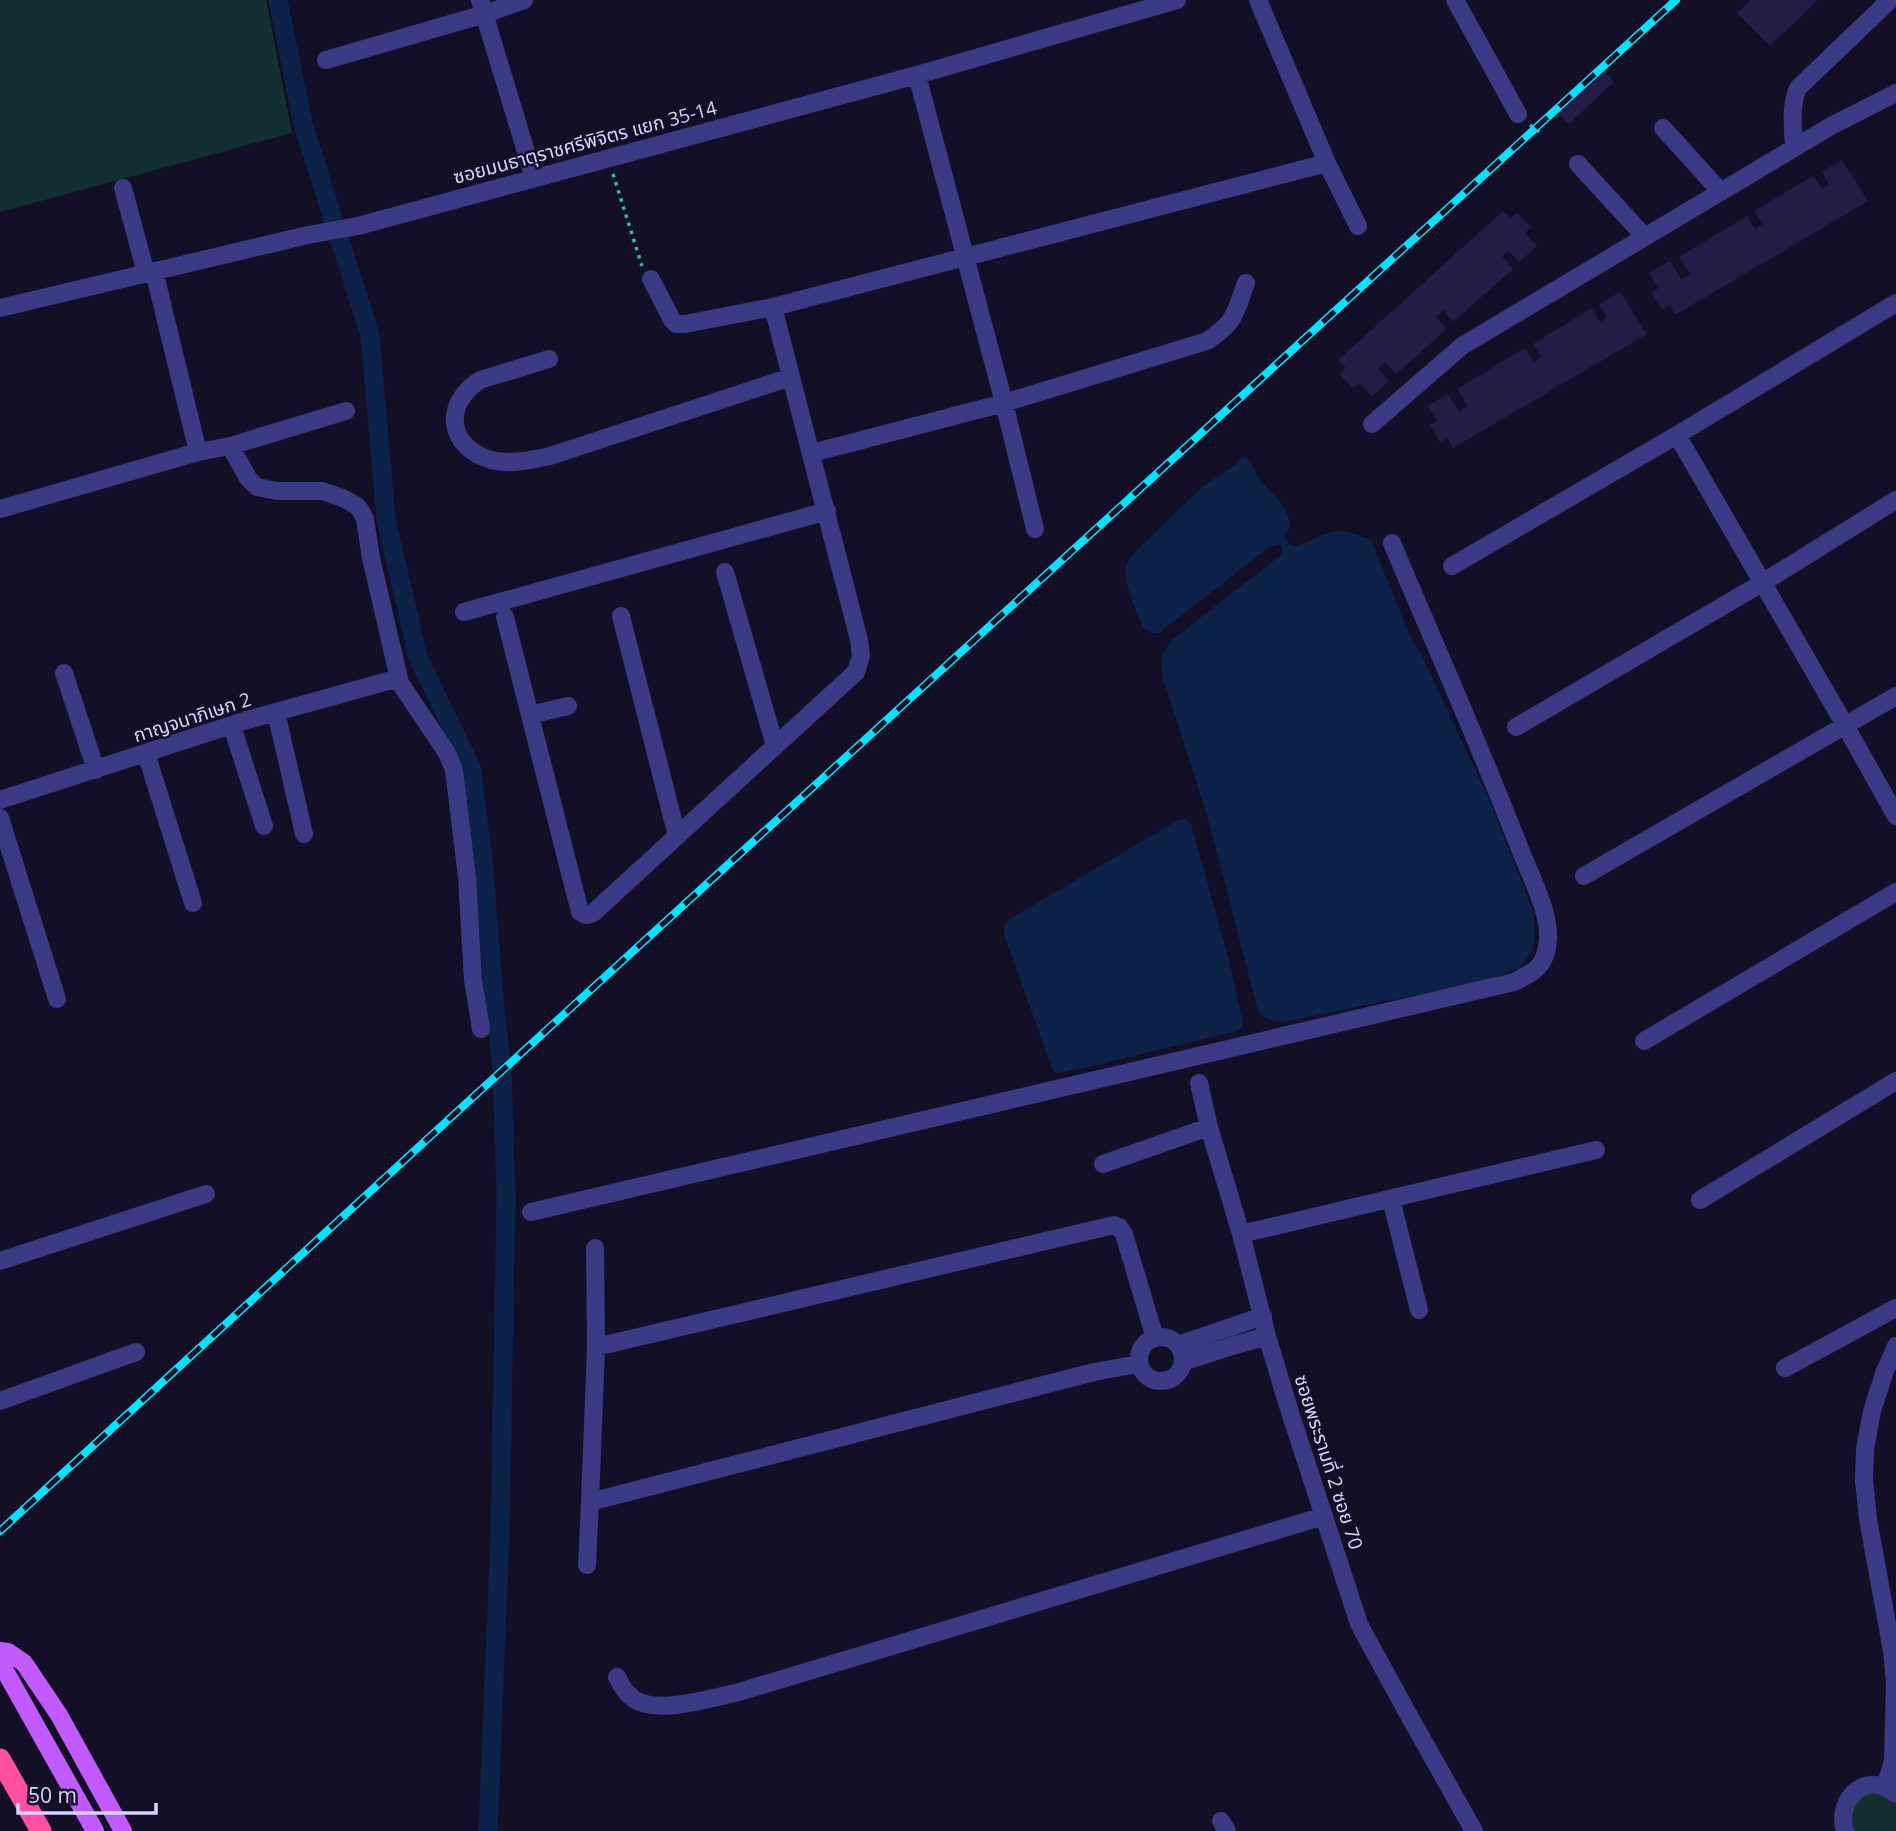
<svg xmlns="http://www.w3.org/2000/svg" width="1896" height="1831" viewBox="0 0 1896 1831" font-family="'Open Sans','Noto Sans Thai',sans-serif">
  <style>
    .green { fill: #12302f }
    .water { fill: #0c2248 }
    .lines { fill: none; stroke-linecap: round; stroke-linejoin: round }
    .canal { stroke: #0c2248; stroke-width: 19 }
    .building { fill: #241b47 }
    .path { stroke: #2fb8b0; stroke-width: 3.5; stroke-dasharray: 3.5 5; stroke-linecap: butt }
    .minor { stroke: #3d3a85; stroke-width: 18 }
    .major { stroke: #c25bff; stroke-width: 18 }
    .highway { stroke: #ff4fa3; stroke-width: 21 }
    .rail-casing { stroke: #00e5ff; stroke-width: 8 }
    .rail { stroke: #130f26; stroke-width: 5; stroke-dasharray: 16; stroke-linecap: butt }
    .labels { text-anchor: middle; stroke-width: 5; stroke-linejoin: round; paint-order: stroke }
    .street-label { font-size: 19px; fill: #d9d4ff; stroke: #130f26 }
  </style>
  <rect width="100%" height="100%" fill="#130f26"/>
  <path class="green" d="M 0,0 L 266,0 L 292,133 L 0,212 Z
    M 1874,1789 L 1896,1799 L 1896,1831 L 1850,1831 L 1851,1801 Z"/>
  <path class="water" d="M 1245,457 C 1253,462 1253,468 1257,476 C 1264,487 1276,494 1283,506 C 1287,513 1289,519 1290,527 L 1284,535 L 1288,544 L 1295,546 C 1333,534 1329,523 1371,540 L 1410,636 L 1422,656 L 1489,799 L 1534,914 L 1535,937 L 1532,952 L 1519,968 L 1492,979 L 1285,1022 C 1273,1021 1265,1021 1258,1011 L 1208,818 L 1163,678 C 1159,661 1162,652 1173,639 L 1281,555 L 1282,547 L 1278,544 L 1269,547 L 1159,633 L 1150,633 L 1144,628 C 1137,614 1123,582 1126,567 C 1127,561 1131,557 1135,552 L 1202,487 L 1234,466 L 1240,459 Z
    M 1180,819 L 1186,819 L 1191,824 L 1228,957 L 1242,1018 L 1243,1025 L 1241,1029 L 1234,1032 L 1066,1072 L 1058,1073 L 1053,1071 L 1005,937 L 1004,927 L 1006,921 Z"/>
  <g class="lines">
    <path class="canal" d="M 278,0 L 303,124 L 370,335 L 386,519 L 418,657 L 471,767 L 483,858 L 494,1000 L 502,1070 L 506,1196 L 500,1534 L 488,1831"/>
  </g>
  <path class="building" d="M 1751,0 L 1818,0 L 1770,46 L 1737,13 Z
    M 1604,71 L 1614,82 L 1569,124 L 1558,114 Z
    M 1842,160 L 1868,201 L 1675,315 L 1670,305 L 1662,310 L 1651,292 L 1659,288 L 1649,273 L 1670,261 L 1681,279 L 1690,274 L 1679,257 L 1747,216 L 1755,229 L 1763,224 L 1754,211 L 1813,176 L 1822,189 L 1829,185 L 1822,172 Z
    M 1503,211 L 1511,218 L 1517,213 L 1531,227 L 1525,233 L 1537,246 L 1519,262 L 1509,251 L 1502,256 L 1513,269 L 1453,322 L 1443,310 L 1436,317 L 1447,329 L 1396,374 L 1385,362 L 1378,368 L 1389,381 L 1372,397 L 1360,383 L 1353,388 L 1339,374 L 1346,368 L 1338,360 Z
    M 1620,292 L 1647,334 L 1453,448 L 1448,438 L 1440,442 L 1430,425 L 1437,421 L 1428,406 L 1448,394 L 1459,412 L 1468,406 L 1457,389 L 1525,348 L 1534,362 L 1541,357 L 1533,344 L 1592,308 L 1600,322 L 1607,317 L 1599,304 Z"/>
  <g class="lines">
    <path class="path" d="M 1530,125 L 1539,132
      M 613,174 L 642,266"/>
    <path class="minor" d="M 480,0 L 534,178
      M 1258,0 L 1327,163 L 1358,226
      M 1455,0 L 1518,114
      M 326,60 L 485,14 L 524,0
      M 917,75 L 1004,403 L 1035,529
      M 1663,128 L 1721,192
      M 1794,148 C 1793,127 1790,107 1798,88 L 1890,0
      M 1578,164 L 1645,237
      M 123,188 L 146,273
      M 154,271 L 198,452
      M 651,279 L 672,320 L 676,324 L 685,324 L 773,307 L 1327,163
      M 0,308 L 308,235 L 358,226 L 917,75 L 1177,0
      M 549,359 L 480,380 C 442,405 448,447 491,460 C 510,465 531,460 550,456 L 791,377
      M 1372,424 L 1462,346 L 1831,126 L 1896,93
      M 1677,435 L 1845,725 L 1896,816
      M 230,446 L 248,478 L 257,487 L 277,491 L 322,491 L 343,498 L 357,506 L 361,511 L 365,519 L 371,558 L 400,683 L 447,753 L 454,770 L 467,877 L 473,980 L 481,1029
      M 812,453 L 1004,403 L 1207,341 C 1236,322 1235,313 1246,283
      M 0,509 L 198,452 L 230,446 L 346,411
      M 1452,566 L 1677,435 L 1896,303
      M 725,572 L 775,746
      M 464,612 L 827,511
      M 621,616 L 677,836
      M 505,617 L 580,912 L 586,915 L 593,913 L 856,672 L 861,656 L 859,640 L 773,307
      M 64,673 L 96,770
      M 276,712 L 304,834
      M 530,715 L 568,706
      M 232,726 L 264,826
      M 1516,727 L 1762,583 L 1896,500
      M 146,753 L 193,903
      M 0,800 L 247,720 L 399,678
      M 0,818 L 57,999
      M 1584,876 L 1896,696
      M 1644,1041 L 1896,892
      M 1199,1083 L 1209,1127 L 1241,1234 L 1267,1336 L 1289,1409 L 1359,1624 L 1407,1712 L 1474,1831
      M 1103,1164 L 1209,1127
      M 1391,1199 L 1419,1310
      M 1700,1200 L 1896,1081
      M 531,1212 L 1514,982 C 1536,971 1546,966 1548,940 C 1550,912 1530,875 1520,849 C 1480,746 1435,645 1392,543
      M 1241,1234 L 1596,1150
      M 595,1248 L 596,1347
      M 0,1261 L 206,1194
      M1139 1359a22 22 0 1 1 44 0a22 22 0 1 1-44 0Z
      M 1178,1345 L 1263,1316
      M 1183,1362 L 1232,1346 L 1267,1336
      M 1139,1364 L 1094,1372 L 590,1502 L 596,1347 L 1114,1225 L 1119,1227 L 1124,1234 L 1155,1338
      M 1785,1368 L 1896,1308
      M 0,1401 L 136,1352
      M 587,1565 L 590,1502
      M 617,1677 C 622,1686 625,1693 634,1699 C 656,1715 713,1698 739,1692 L 1324,1516
      M 1885,1787 L 1893,1761 L 1895,1683 L 1892,1651 L 1868,1519 L 1864,1480 L 1865,1449 L 1872,1411 L 1885,1371 L 1896,1346
      M 1221,1821 L 1227,1831
      M 1845,1831 C 1835,1797 1868,1770 1896,1794"/>
    <path class="major" d="M 0,1651 L 8,1652 L 24,1663 L 59,1715 L 123,1831
      M 0,1662 L 95,1831"/>
    <path class="highway" d="M 0,1759 L 41,1831"/>
    <defs>
      <path id="rail" d="M 0,1531 L 471,1099 L 1676,0"/>
    </defs>
    <use href="#rail" class="rail-casing"/>
    <use href="#rail" class="rail"/>
  </g>
  <g class="labels">
    <g class="street-label">
      <text transform="translate(585 142) rotate(-15)" y="7">ซอยมนธาตุราชศรีพิจิตร แยก 35-14</text>
      <text transform="translate(192 717) rotate(-18)" y="7">กาญจนาภิเษก 2</text>
      <text transform="translate(1329 1462) rotate(72)" y="7">ซอยพระรามที่ 2 ซอย 70</text>
    </g>
  </g>
  <path d="M18 1803v10h138v-10" fill="none" stroke="#d9d4ff" stroke-width="3.5"/>
  <text x="28" y="1803" font-size="21" fill="#d9d4ff" stroke="#130f26" stroke-width="5" paint-order="stroke">50 m</text>
</svg>
